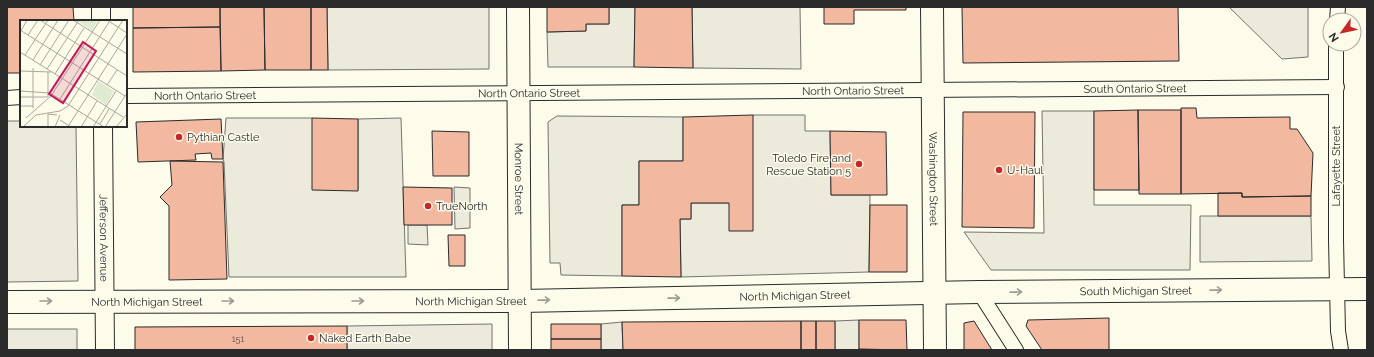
<svg xmlns="http://www.w3.org/2000/svg" width="1374" height="357" viewBox="0 0 1374 357" font-family="Raleway,sans-serif">
  <style>
    .parking { fill: #eceadb; stroke: #74746e }
    .building { fill: #f2b8a0; stroke: #2b2b2b }
    .lines { fill: none; stroke-linecap: round; stroke-linejoin: round }
    .minor-casing { stroke: #2b2b2b; stroke-width: 16 }
    .tertiary-casing { stroke: #2b2b2b; stroke-width: 20 }
    .primary-casing { stroke: #2b2b2b; stroke-width: 24 }
    .minor { stroke: #fdfbea; stroke-width: 14 }
    .tertiary { stroke: #fdfbea; stroke-width: 18 }
    .primary { stroke: #fdfbea; stroke-width: 22 }
    .oneway { stroke: #9e9d94 }
    .poi-dot { fill: #c62828; stroke: #fdfbea; stroke-width: 1.5 }
    .labels { text-anchor: middle; stroke-width: 3; stroke-linejoin: round; paint-order: stroke }
    .number-label { font-size: 9px; fill: #5d4e48 }
    .street-label { font-size: 11px; fill: #2b2b2b; stroke: #fdfbea }
    .poi-label { font-size: 11px; fill: #2b2b2b; stroke: #fdfbea; text-anchor: start }
    .inset-road { fill: none; stroke: #a9a89e; stroke-width: 1 }
    .view { fill: #c2185b; fill-opacity: 0.15; stroke: #c2185b; stroke-width: 2 }
    .inset-edge { fill: none; stroke: #2b2b2b; stroke-width: 2 }
  </style>
  <rect width="100%" height="100%" fill="#fdfbea"/>
  <path class="parking" d="M 327,7 L 489,7 L 489,69 L 328,70 Z
    M 609,7 L 635,7 L 634,67 L 548,67 L 547,32 L 586,31 L 586,24 L 609,24 Z
    M 692,7 L 800,7 L 801,69 L 693,68 Z
    M 1229,7 L 1308,7 L 1308,57 L 1282,59 Z
    M 1042,111 L 1094,111 L 1094,205 L 1191,205 L 1190,270 L 991,270 L 964,232 L 1044,233 Z
    M 753,115 L 805,115 L 805,131 L 830,131 L 831,195 L 870,195 L 869,272 L 681,277 L 680,219 L 691,219 L 691,203 L 729,203 Z
    M 557,116 L 683,117 L 683,161 L 639,161 L 639,205 L 622,205 L 622,276 L 561,275 L 560,263 L 550,263 L 548,122 Z
    M 226,118 L 312,118 L 358,190 L 358,119 L 401,118 L 406,277 L 229,277 L 224,162 L 223,159 Z
    M 7,121 L 21,121 L 21,126 L 76,126 L 78,281 L 7,282 Z
    M 454,187 L 470,188 L 470,228 L 455,229 Z
    M 1200,216 L 1311,216 L 1312,261 L 1200,262 Z
    M 408,225 L 427,225 L 428,245 L 408,244 Z
    M 859,320 L 859,349 L 877,350 L 835,350 L 835,321 Z
    M 622,322 L 623,350 L 601,350 L 601,324 Z
    M 492,324 L 492,350 L 347,350 L 347,326 Z
    M 7,329 L 77,329 L 77,350 L 7,350 Z"/>
  <path class="building" d="M 7,7 L 73,7 L 74,21 L 21,21 L 21,73 L 7,73 Z
    M 133,7 L 220,7 L 220,27 L 133,28 Z
    M 220,7 L 264,7 L 265,70 L 221,71 Z
    M 264,7 L 311,7 L 311,70 L 265,70 Z
    M 311,7 L 327,7 L 328,70 L 311,70 Z
    M 547,7 L 609,7 L 609,24 L 586,24 L 586,31 L 547,32 Z
    M 635,7 L 692,7 L 693,68 L 634,67 Z
    M 824,7 L 906,7 L 906,10 L 854,10 L 854,24 L 824,24 Z
    M 962,7 L 1178,7 L 1179,61 L 963,63 Z
    M 220,27 L 221,71 L 133,72 L 133,28 Z
    M 1181,108 L 1196,108 L 1197,118 L 1290,117 L 1290,129 L 1297,129 L 1313,153 L 1311,196 L 1242,197 L 1242,193 L 1181,194 Z
    M 1138,110 L 1139,190 L 1094,190 L 1094,111 Z
    M 1138,110 L 1181,110 L 1181,194 L 1139,194 Z
    M 963,112 L 1035,112 L 1034,228 L 962,227 Z
    M 753,115 L 753,231 L 729,231 L 729,203 L 691,203 L 691,219 L 680,219 L 681,277 L 622,276 L 622,205 L 639,205 L 639,161 L 683,161 L 683,117 Z
    M 312,118 L 358,119 L 358,191 L 312,190 Z
    M 221,119 L 223,159 L 212,159 L 211,153 L 195,154 L 196,160 L 138,162 L 136,122 Z
    M 432,131 L 469,132 L 469,176 L 433,176 Z
    M 830,131 L 886,132 L 887,195 L 831,195 Z
    M 170,161 L 223,162 L 227,279 L 169,280 L 169,206 L 160,197 L 172,185 Z
    M 403,187 L 452,188 L 452,225 L 404,225 Z
    M 1218,193 L 1242,193 L 1242,197 L 1311,196 L 1311,216 L 1218,216 Z
    M 870,205 L 907,205 L 907,272 L 869,272 Z
    M 448,235 L 465,235 L 465,266 L 449,266 Z
    M 1109,318 L 1109,350 L 1042,350 L 1026,326 L 1028,320 Z
    M 859,320 L 906,320 L 907,350 L 859,349 Z
    M 801,321 L 801,350 L 623,350 L 622,322 Z
    M 801,321 L 816,321 L 816,350 L 801,350 Z
    M 816,321 L 835,321 L 835,350 L 816,350 Z
    M 974,321 L 992,350 L 964,350 L 964,323 Z
    M 551,324 L 601,324 L 601,339 L 551,339 Z
    M 347,326 L 347,350 L 135,350 L 135,327 Z
    M 551,339 L 601,339 L 601,350 L 551,350 Z"/>
  <g class="lines">
    <defs>
      <g id="minor">
        <path d="M 1337,20 L 1338,7"/>
        <path d="M 1336,44 L 1336,240 L 1338,331 L 1341,350"/>
        <path id="s1" d="M 126,96 L 1337,87"/>
        <path d="M 7,98 L 21,97"/>
        <path d="M 979,292 L 1016,350"/>
      </g>
      <g id="tertiary">
        <path d="M 101,7 L 101,21"/>
        <path id="s2" d="M 103,126 L 105,350"/>
      </g>
      <g id="primary">
        <path id="s3" d="M 518,7 L 520,350"/>
        <path id="s4" d="M 932,7 L 935,350"/>
        <path id="s5" d="M 7,302 L 521,301 L 979,292 L 1367,289"/>
      </g>
    </defs>
    <use href="#minor" class="minor-casing"/>
    <use href="#tertiary" class="tertiary-casing"/>
    <use href="#primary" class="primary-casing"/>
    <use href="#minor" class="minor"/>
    <use href="#tertiary" class="tertiary"/>
    <use href="#primary" class="primary"/>
  </g>
  <defs><path id="oneway-shaft" d="M-6 0H5M1.5-3L5.5 0L1.5 3" fill="none" stroke-width="1.6" stroke-linecap="round" stroke-linejoin="round"/></defs>
  <g class="oneway">
    <use href="#oneway-shaft" transform="translate(1216 290) rotate(-1)"/>
    <use href="#oneway-shaft" transform="translate(1016 292) rotate(-1)"/>
    <use href="#oneway-shaft" transform="translate(674 298) rotate(-1)"/>
    <use href="#oneway-shaft" transform="translate(544 300) rotate(-1)"/>
    <use href="#oneway-shaft" transform="translate(46 301)"/>
    <use href="#oneway-shaft" transform="translate(228 301)"/>
    <use href="#oneway-shaft" transform="translate(358 301)"/>
  </g>
  <g class="poi-dot">
    <circle cx="179" cy="137" r="4"/>
    <circle cx="859" cy="164" r="4"/>
    <circle cx="999" cy="170" r="4"/>
    <circle cx="428" cy="206" r="4"/>
    <circle cx="311" cy="338" r="4"/>
  </g>
  <g class="labels">
    <g class="number-label">
      <text x="238" y="342">151</text>
    </g>
    <g class="street-label">
      <text dy="4" stroke="none"><textPath href="#s1" startOffset="1009">South Ontario Street</textPath></text>
      <text dy="4" stroke="none"><textPath href="#s1" startOffset="727">North Ontario Street</textPath></text>
      <text dy="4" stroke="none"><textPath href="#s1" startOffset="403">North Ontario Street</textPath></text>
      <text dy="4" stroke="none"><textPath href="#s1" startOffset="79">North Ontario Street</textPath></text>
      <text transform="translate(1336 166) rotate(-90)" y="4">Lafayette Street</text>
      <text dy="4" stroke="none"><textPath href="#s4" startOffset="172">Washington Street</textPath></text>
      <text dy="4" stroke="none"><textPath href="#s3" startOffset="172">Monroe Street</textPath></text>
      <text dy="4" stroke="none"><textPath href="#s2" startOffset="112">Jefferson Avenue</textPath></text>
      <text dy="4" stroke="none"><textPath href="#s5" startOffset="1129">South Michigan Street</textPath></text>
      <text dy="4" stroke="none"><textPath href="#s5" startOffset="788">North Michigan Street</textPath></text>
      <text dy="4" stroke="none"><textPath href="#s5" startOffset="140">North Michigan Street</textPath></text>
      <text dy="4" stroke="none"><textPath href="#s5" startOffset="464">North Michigan Street</textPath></text>
    </g>
    <g class="poi-label">
      <text x="187" y="141">Pythian Castle</text>
      <text x="851" y="162" text-anchor="end">Toledo Fire and<tspan x="851" dy="13">Rescue Station 5</tspan></text>
      <text x="1007" y="174">U-Haul</text>
      <text x="436" y="210">TrueNorth</text>
      <text x="319" y="342">Naked Earth Babe</text>
    </g>
  </g>
  <g transform="translate(20 20)">
    <rect width="107" height="107" fill="#fdfbea"/>
    <path d="M 60,0 L 78,0 L 72,11 L 59,2 ZM 78,61 L 94,71 L 86,85 L 72,75 Z" fill="#deebd1"/>
    <path class="inset-road" d="M 20,0 L 107,56M 53,0 L 107,34M 87,0 L 107,13M 0,10 L 105,76M 1,11 L 7,0M 8,15 L 18,0M 0,32 L 59,69M 5,35 L 28,0M 13,40 L 38,0M 20,45 L 49,0M 27,49 L 59,0M 0,51 L 31,52M 35,54 L 64,8M 87,65 L 97,50M 59,69 L 103,97M 0,71 L 30,73 L 84,107M 0,77 L 28,77 L 28,52M 40,79 L 89,2M 0,86 L 13,86M 13,88 L 13,48M 6,98 L 31,76 L 80,0M 40,100 L 51,107M 80,104 L 89,89M 49,105 L 107,14M 3,107 L 16,95 L 40,91 L 48,86 L 103,0M 28,107 L 28,94 L 37,95M 35,107 L 40,95M 61,107 L 77,81M 73,107 L 96,71M 85,107 L 107,73M 96,107 L 107,94"/>
    <path class="view" d="M 63,22 L 76,31 L 43,83 L 29,74 Z"/>
    <rect width="107" height="107" class="inset-edge"/>
  </g>
  <rect width="1374" height="357" fill="none" stroke="#2b2b2b" stroke-width="16"/>
  <g transform="translate(1342 32) rotate(237)"><circle r="19" fill="#fdfbea" stroke="#a9a89e"/>
  <path d="M0-3L7 15L0 10L-7 15Z" fill="#c62828"/>
  <text y="-6" font-size="11" font-weight="bold" text-anchor="middle" fill="#2b2b2b">N</text>
  </g>
</svg>
